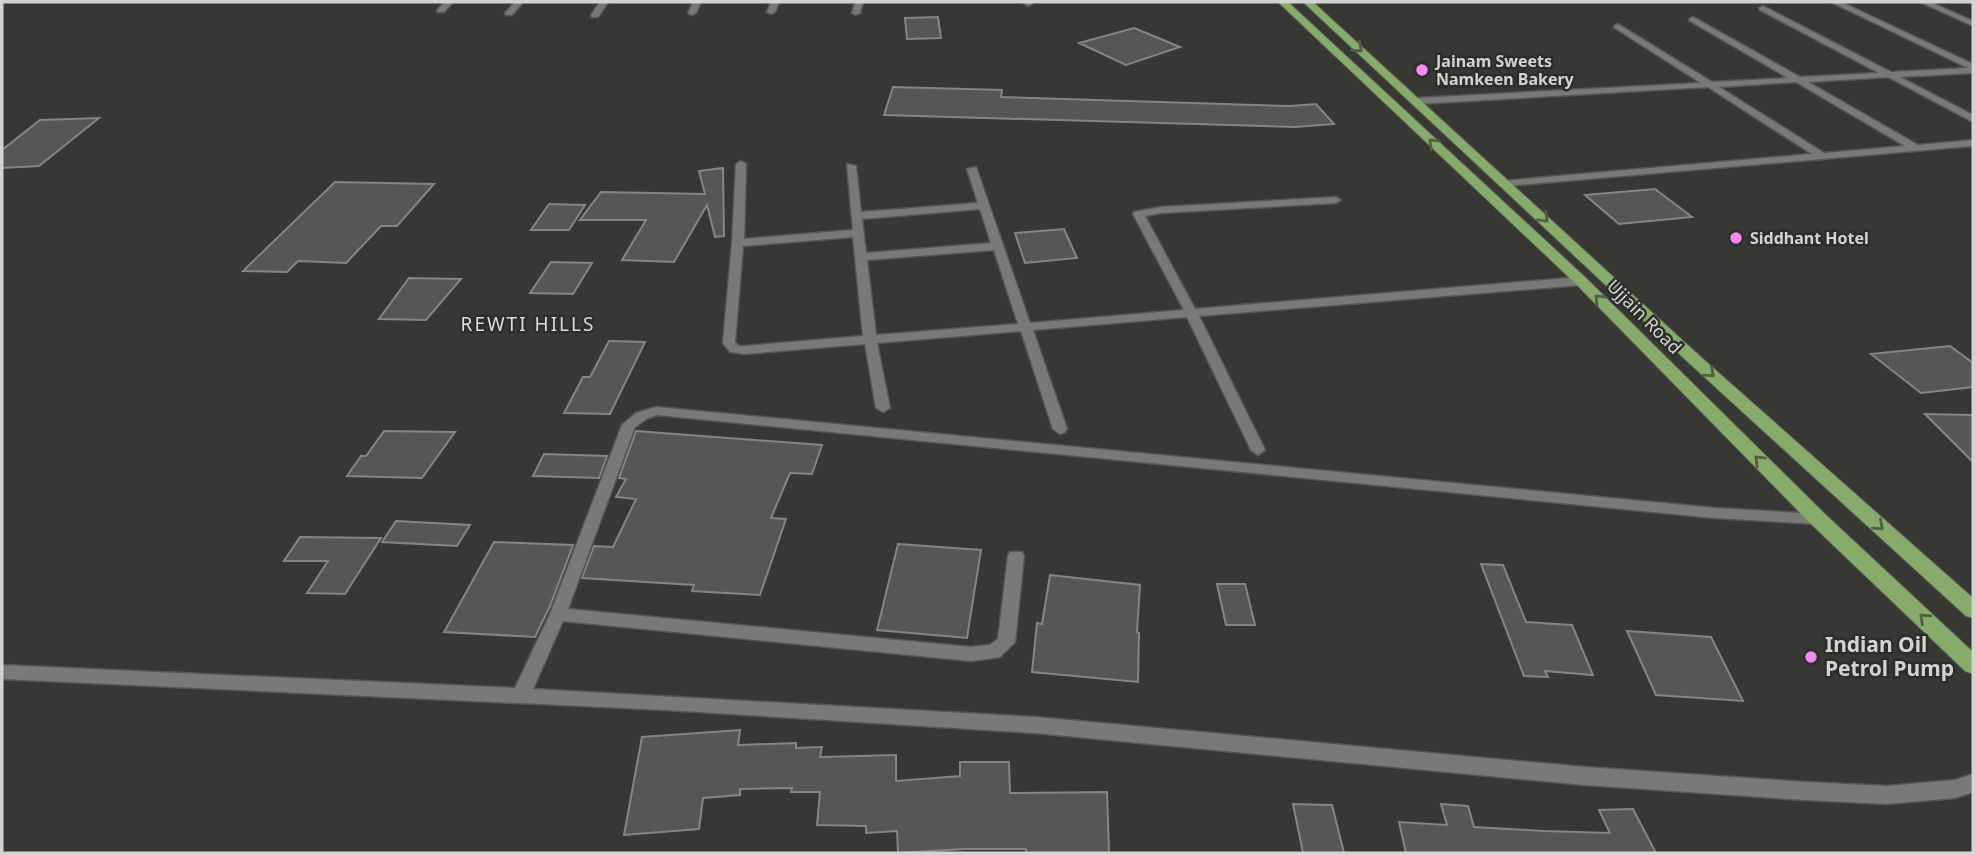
<svg xmlns="http://www.w3.org/2000/svg" width="1975" height="855" viewBox="0 0 1975 855" font-family="'Noto Sans',sans-serif">
  <style>
    .building { fill: #585654; stroke: #878583; stroke-width: 2 }
    .lines { fill: none; stroke-linecap: round; stroke-linejoin: round }
    .minor-casing { stroke: #555552; stroke-width: 3 }
    .primary-casing { stroke: #555552; stroke-width: 2 }
    .minor { fill: #797976; fill-rule: evenodd }
    .primary { fill: #86ab6a; fill-rule: evenodd }
    .oneway { stroke: #515f44 }
    .poi-dot { fill: #f28af3; stroke: #2d2d2a; stroke-width: 2.5 }
    .labels { text-anchor: middle; stroke-width: 5; stroke-linejoin: round; paint-order: stroke }
    .far-poi-label { font-size: 16px; font-weight: bold; fill: #d3d3d1; stroke: #2d2d2a; text-anchor: start }
    .street-label { font-size: 18px; fill: #d3d3d1; stroke: #2d2d2a }
    .neighbourhood-label { font-size: 19px; letter-spacing: 2px; fill: #dcdcd9; stroke: #2d2d2a }
    .near-poi-label { font-size: 21px; font-weight: bold; fill: #d3d3d1; stroke: #2d2d2a; text-anchor: start }
  </style>
  <rect width="100%" height="100%" fill="#373734"/>
  <path class="building" d="M 938,17 L 941,38 L 907,39 L 905,18 Z
    M 1134,28 L 1180,47 L 1126,65 L 1079,43 Z
    M 893,87 L 1002,90 L 1001,97 L 1290,106 L 1316,104 L 1334,124 L 1295,127 L 884,115 Z
    M 99,118 L 39,166 L 2,168 L 2,150 L 40,120 Z
    M 723,168 L 724,236 L 715,237 L 707,205 L 674,262 L 622,260 L 646,220 L 580,220 L 601,192 L 705,194 L 699,171 Z
    M 335,182 L 434,184 L 397,226 L 381,226 L 346,263 L 298,261 L 287,272 L 243,271 Z
    M 1655,189 L 1692,217 L 1619,224 L 1585,195 Z
    M 549,204 L 585,205 L 569,230 L 531,230 Z
    M 1064,229 L 1077,258 L 1025,263 L 1015,233 Z
    M 551,262 L 592,263 L 573,294 L 530,293 Z
    M 409,278 L 461,279 L 426,320 L 379,319 Z
    M 609,341 L 645,342 L 610,414 L 564,413 L 583,377 L 590,377 Z
    M 1950,346 L 1973,363 L 1973,387 L 1921,393 L 1871,354 Z
    M 1925,414 L 1973,415 L 1973,462 Z
    M 384,431 L 455,432 L 422,478 L 347,476 L 361,456 L 366,456 Z
    M 636,431 L 822,445 L 812,474 L 790,473 L 771,518 L 786,519 L 760,595 L 692,591 L 694,585 L 582,578 L 594,546 L 613,547 L 636,499 L 616,497 L 626,479 L 619,478 Z
    M 544,454 L 607,456 L 599,478 L 533,476 Z
    M 396,521 L 470,525 L 457,546 L 382,542 Z
    M 300,537 L 381,538 L 345,594 L 307,593 L 328,561 L 284,561 Z
    M 494,542 L 573,545 L 550,606 L 535,637 L 444,632 Z
    M 898,544 L 981,550 L 967,638 L 877,630 Z
    M 1481,564 L 1503,565 L 1526,622 L 1572,625 L 1593,675 L 1545,671 L 1548,677 L 1524,676 Z
    M 1050,575 L 1140,585 L 1137,632 L 1139,633 L 1138,682 L 1032,672 L 1037,623 L 1042,624 Z
    M 1217,584 L 1245,584 L 1255,625 L 1226,625 Z
    M 1627,631 L 1711,637 L 1743,701 L 1656,695 Z
    M 740,730 L 738,745 L 796,743 L 796,748 L 822,747 L 820,757 L 896,755 L 896,781 L 960,776 L 960,762 L 1009,762 L 1010,793 L 1107,792 L 1109,853 L 1026,853 L 1026,849 L 964,849 L 898,853 L 897,831 L 866,833 L 866,826 L 817,825 L 820,792 L 791,792 L 792,788 L 740,789 L 740,795 L 703,798 L 699,829 L 624,835 L 642,737 Z
    M 1293,804 L 1332,805 L 1344,853 L 1303,853 Z
    M 1441,804 L 1468,806 L 1474,827 L 1544,831 L 1610,833 L 1599,810 L 1633,809 L 1656,853 L 1406,853 L 1399,822 L 1447,825 Z"/>
  <g class="lines">
    <defs>
      <path id="minor" d="M 445,2 L 453,2 L 444,12 L 438,12 L 437,10 Z
        M 515,2 L 523,2 L 512,15 L 506,15 L 505,13 Z
        M 600,2 L 608,2 L 598,17 L 592,17 L 591,15 Z
        M 693,2 L 701,2 L 696,13 L 692,15 L 688,13 Z
        M 771,2 L 779,2 L 775,12 L 771,14 L 767,12 Z
        M 855,2 L 863,2 L 860,13 L 856,15 L 852,13 Z
        M 1023,2 L 1031,2 L 1032,4 L 1028,6 Z
        M 1831,2 L 1841,2 L 1973,64 L 1973,73 L 1900,77 L 1973,115 L 1973,122 L 1888,77 L 1808,82 L 1918,145 L 1973,140 L 1973,146 L 1506,186 L 1501,183 L 1502,181 L 1812,154 L 1708,87 L 1417,104 L 1412,101 L 1417,98 L 1701,83 L 1615,28 L 1614,26 L 1618,24 L 1712,82 L 1788,78 L 1690,21 L 1689,19 L 1693,17 L 1800,77 L 1879,73 L 1760,10 L 1759,8 L 1763,6 L 1891,72 L 1968,68 ZM 1796,82 L 1905,146 L 1824,153 L 1719,87 Z
        M 1920,2 L 1930,2 L 1973,21 L 1973,26 Z
        M 741,161 L 746,164 L 744,239 L 853,230 L 847,164 L 856,166 L 861,212 L 978,203 L 967,169 L 976,167 L 1030,323 L 1184,310 L 1133,214 L 1134,212 L 1161,207 L 1336,197 L 1341,200 L 1336,203 L 1161,213 L 1145,216 L 1195,309 L 1581,277 L 1587,281 L 1581,285 L 1199,316 L 1265,450 L 1258,455 L 1251,450 L 1187,317 L 1033,330 L 1067,429 L 1065,432 L 1060,434 L 1053,429 L 1021,331 L 877,343 L 890,408 L 883,412 L 876,408 L 865,344 L 745,354 L 730,352 L 723,343 L 732,243 L 736,164 ZM 980,209 L 991,243 L 866,253 L 862,219 ZM 853,237 L 863,336 L 745,346 L 739,346 L 735,342 L 743,246 ZM 994,250 L 1018,324 L 876,335 L 867,260 Z
        M 656,407 L 1715,508 L 1818,514 L 1823,515 L 1826,519 L 1823,523 L 1818,524 L 1715,518 L 657,415 L 646,419 L 635,427 L 568,609 L 971,647 L 990,645 L 998,639 L 1008,556 L 1010,552 L 1022,552 L 1024,556 L 1015,642 L 1000,657 L 971,661 L 563,621 L 533,689 L 1035,717 L 1585,767 L 1805,782 L 1887,786 L 1955,780 L 1973,774 L 1973,792 L 1955,798 L 1887,804 L 1805,800 L 1585,785 L 1035,733 L 666,710 L 2,679 L 2,665 L 515,688 L 550,614 L 622,425 L 636,413 Z"/>
      <path id="primary" d="M 1278,2 L 1288,2 L 1586,278 L 1825,514 L 1973,652 L 1973,674 L 1965,671 L 1811,524 L 1576,284 Z
        M 1303,2 L 1313,2 L 1702,358 L 1973,598 L 1973,618 L 1966,616 L 1690,364 Z"/>
    </defs>
    <use href="#minor" class="minor-casing"/>
    <use href="#primary" class="primary-casing"/>
    <use href="#minor" class="minor"/>
    <use href="#primary" class="primary"/>
  </g>
  <defs><path id="oneway-chevron" d="M-2-3.5L2.5 0L-2 3.5" fill="none" stroke-width="1.6" stroke-linecap="round" stroke-linejoin="round" transform="scale(1.75)"/></defs>
  <g class="oneway">
    <use href="#oneway-chevron" transform="translate(1358 48) rotate(42)"/>
    <use href="#oneway-chevron" transform="translate(1433 143) rotate(-137)"/>
    <use href="#oneway-chevron" transform="translate(1544 218) rotate(44)"/>
    <use href="#oneway-chevron" transform="translate(1599 299) rotate(-135)"/>
    <use href="#oneway-chevron" transform="translate(1710 373) rotate(42)"/>
    <use href="#oneway-chevron" transform="translate(1759 460) rotate(-135)"/>
    <use href="#oneway-chevron" transform="translate(1879 526) rotate(42)"/>
    <use href="#oneway-chevron" transform="translate(1924 618) rotate(-137)"/>
  </g>
  <g class="poi-dot">
    <circle cx="1422" cy="70" r="7"/>
    <circle cx="1736" cy="238" r="7"/>
    <circle cx="1811" cy="657" r="7"/>
  </g>
  <g class="labels">
    <g class="far-poi-label">
      <text x="1436" y="67">Jainam Sweets<tspan x="1436" dy="18">Namkeen Bakery</tspan></text>
      <text x="1750" y="244">Siddhant Hotel</text>
    </g>
    <g class="street-label">
      <text transform="translate(1644 317) rotate(45)" y="6">Ujjain Road</text>
    </g>
    <g class="neighbourhood-label">
      <text x="528" y="331">REWTI HILLS</text>
    </g>
    <g class="near-poi-label">
      <text x="1825" y="652">Indian Oil<tspan x="1825" dy="24">Petrol Pump</tspan></text>
    </g>
  </g>
  <rect width="1975" height="855" fill="none" stroke="#d3d3d1" stroke-width="7"/>
</svg>
